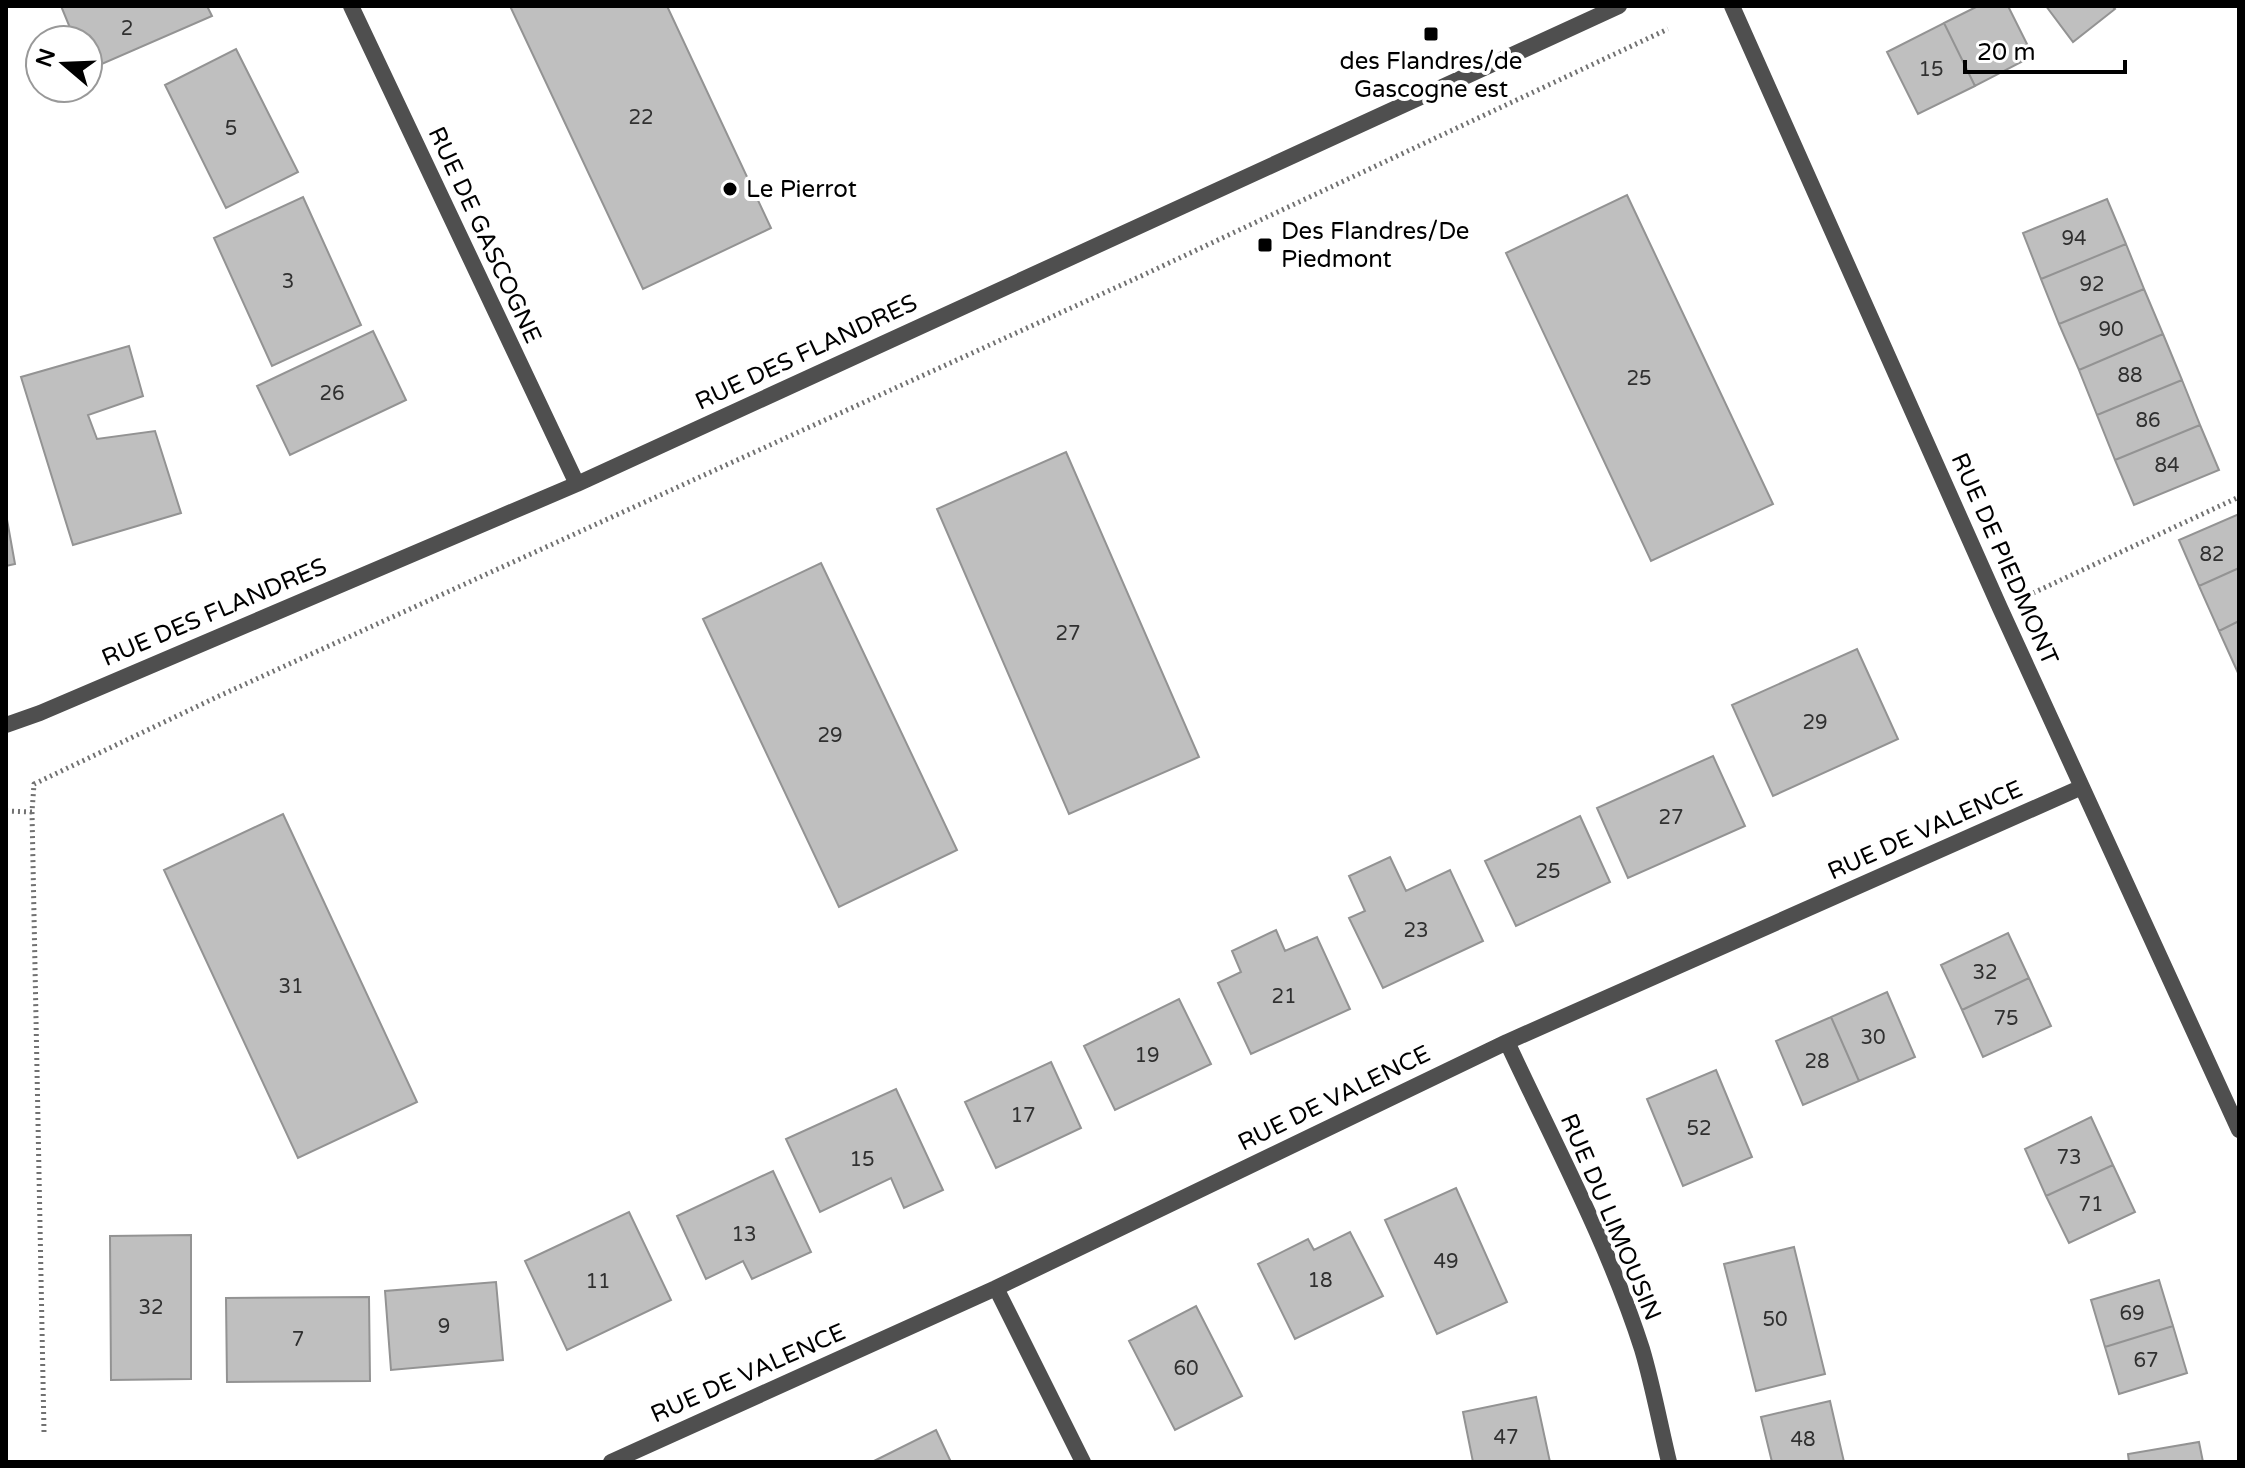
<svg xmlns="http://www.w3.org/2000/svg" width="2245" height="1468" viewBox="0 0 2245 1468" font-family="'Varela Round',sans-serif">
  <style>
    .building { fill: #bfbfbf; stroke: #939393; stroke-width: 2 }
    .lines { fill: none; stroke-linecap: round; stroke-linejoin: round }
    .path { stroke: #717171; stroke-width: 5; stroke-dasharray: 2 4; stroke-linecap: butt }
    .street { stroke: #4f4f4f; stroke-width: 16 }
    .poi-dot { fill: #000; stroke: #fff; stroke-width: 3 }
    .labels { text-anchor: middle; stroke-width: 8; stroke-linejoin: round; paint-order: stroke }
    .number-label { font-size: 20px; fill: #303030 }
    .poi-label { font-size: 24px; fill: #000; stroke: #fff; text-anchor: start }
    .street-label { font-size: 24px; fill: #000; stroke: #fff }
  </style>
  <rect width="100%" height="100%" fill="#fff"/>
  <path class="building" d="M 61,6 L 207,6 L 212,16 L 88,70 L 88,40 L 75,40 Z
    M 510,6 L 667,6 L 771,228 L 643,289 Z
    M 1978,6 L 2008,6 L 2033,56 L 1975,86 L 1944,23 Z
    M 2046,6 L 2112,6 L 2115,9 L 2073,42 Z
    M 1944,23 L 1975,86 L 1918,114 L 1887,52 Z
    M 236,49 L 298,172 L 226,208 L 165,85 Z
    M 1627,195 L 1773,504 L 1651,561 L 1506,253 Z
    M 303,197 L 361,325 L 272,366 L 214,238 Z
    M 2107,199 L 2126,244 L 2041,279 L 2023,233 Z
    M 2126,244 L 2144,289 L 2059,324 L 2041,279 Z
    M 2144,289 L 2163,334 L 2079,370 L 2059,324 Z
    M 373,331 L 406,400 L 290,455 L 257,386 Z
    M 2163,334 L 2182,380 L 2097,415 L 2079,370 Z
    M 129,346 L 143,396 L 88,415 L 97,439 L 155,431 L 181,513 L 73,545 L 21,377 Z
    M 2182,380 L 2200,425 L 2115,460 L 2097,415 Z
    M 2200,425 L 2219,470 L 2134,505 L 2115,460 Z
    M 1066,452 L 1199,757 L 1069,814 L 937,509 Z
    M 6,514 L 15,564 L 6,566 Z
    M 2239,514 L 2239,568 L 2199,586 L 2179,540 Z
    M 821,563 L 957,850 L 839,907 L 703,619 Z
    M 2239,568 L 2239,621 L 2219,631 L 2199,586 Z
    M 2239,621 L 2239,675 L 2219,631 Z
    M 1857,649 L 1898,739 L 1773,796 L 1732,705 Z
    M 1713,756 L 1745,826 L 1628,878 L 1597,808 Z
    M 283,814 L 417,1102 L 298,1158 L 164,870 Z
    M 1580,816 L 1610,882 L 1516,926 L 1485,861 Z
    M 1390,857 L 1406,891 L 1450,870 L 1483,941 L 1383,988 L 1349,918 L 1365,911 L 1349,876 Z
    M 1276,930 L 1285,951 L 1317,937 L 1350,1009 L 1251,1054 L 1218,983 L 1241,972 L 1232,951 Z
    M 2008,933 L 2029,978 L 1962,1010 L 1941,965 Z
    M 2029,978 L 2051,1026 L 1983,1057 L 1962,1010 Z
    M 1887,992 L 1915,1057 L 1859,1081 L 1831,1017 Z
    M 1179,999 L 1211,1064 L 1115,1110 L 1084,1046 Z
    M 1831,1017 L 1859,1081 L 1803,1105 L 1776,1041 Z
    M 1051,1062 L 1081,1128 L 996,1168 L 965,1102 Z
    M 1716,1070 L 1752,1157 L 1683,1186 L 1647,1099 Z
    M 896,1089 L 943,1190 L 904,1208 L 891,1178 L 820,1212 L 786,1139 Z
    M 2091,1117 L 2113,1165 L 2046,1196 L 2025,1149 Z
    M 2113,1165 L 2135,1212 L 2069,1243 L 2046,1196 Z
    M 773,1171 L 811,1252 L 752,1279 L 743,1261 L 706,1279 L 677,1216 Z
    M 1456,1188 L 1507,1302 L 1437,1334 L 1385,1220 Z
    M 629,1212 L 671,1300 L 567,1350 L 525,1261 Z
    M 1350,1232 L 1383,1296 L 1295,1339 L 1258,1264 L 1308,1239 L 1314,1250 Z
    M 191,1235 L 191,1379 L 111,1380 L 110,1236 Z
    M 1794,1247 L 1825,1374 L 1756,1391 L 1724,1264 Z
    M 2159,1280 L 2173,1326 L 2105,1347 L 2091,1300 Z
    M 496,1282 L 503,1360 L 391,1370 L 385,1291 Z
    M 369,1297 L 370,1381 L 227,1382 L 226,1298 Z
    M 1196,1306 L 1242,1396 L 1175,1430 L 1129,1341 Z
    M 2173,1326 L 2187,1373 L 2119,1394 L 2105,1347 Z
    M 1536,1397 L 1550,1462 L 1473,1462 L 1463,1412 Z
    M 1830,1401 L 1844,1462 L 1772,1462 L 1761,1417 Z
    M 936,1430 L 951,1462 L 872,1462 Z
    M 2199,1442 L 2203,1462 L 2129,1462 L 2128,1454 Z"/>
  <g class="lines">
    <path class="path" d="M 2033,593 L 2239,497
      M 6,811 L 32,812
      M 44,1432 L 32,812 L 34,784 L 219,696 L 1139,277 L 1668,29"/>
    <path class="street" d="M 351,6 L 577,484
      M 1732,6 L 2000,608 L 2239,1130
      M 6,725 L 40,713 L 577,484 L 1619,6
      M 1507,1042 C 1554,1143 1608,1243 1642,1349 C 1653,1386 1660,1425 1669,1462
      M 996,1288 L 1083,1462
      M 611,1462 L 996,1288 L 1507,1042 L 2082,787"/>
  </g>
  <g class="poi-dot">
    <rect x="1423" y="26" width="16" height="16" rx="4"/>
    <circle cx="730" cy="189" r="8"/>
    <rect x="1257" y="237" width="16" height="16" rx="4"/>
  </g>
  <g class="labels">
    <g class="number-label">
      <text x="127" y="35">2</text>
      <text x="1931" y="76">15</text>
      <text x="641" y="124">22</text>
      <text x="231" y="135">5</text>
      <text x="2074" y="245">94</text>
      <text x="288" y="288">3</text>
      <text x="2092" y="291">92</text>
      <text x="2111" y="336">90</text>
      <text x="2130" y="382">88</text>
      <text x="1639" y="385">25</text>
      <text x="332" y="400">26</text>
      <text x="2148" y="427">86</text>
      <text x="2167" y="472">84</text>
      <text x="2212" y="561">82</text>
      <text x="1068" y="640">27</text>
      <text x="1815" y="729">29</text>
      <text x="830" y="742">29</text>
      <text x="1671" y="824">27</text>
      <text x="1548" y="878">25</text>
      <text x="1416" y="937">23</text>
      <text x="1985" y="979">32</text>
      <text x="291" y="993">31</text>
      <text x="1284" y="1003">21</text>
      <text x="2006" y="1025">75</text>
      <text x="1873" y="1044">30</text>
      <text x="1147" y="1062">19</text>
      <text x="1817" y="1068">28</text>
      <text x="1023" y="1122">17</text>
      <text x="1699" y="1135">52</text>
      <text x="2069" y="1164">73</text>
      <text x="862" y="1166">15</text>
      <text x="2091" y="1211">71</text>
      <text x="744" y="1241">13</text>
      <text x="1446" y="1268">49</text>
      <text x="1320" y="1287">18</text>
      <text x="598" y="1288">11</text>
      <text x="151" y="1314">32</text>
      <text x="2132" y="1320">69</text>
      <text x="1775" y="1326">50</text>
      <text x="444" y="1333">9</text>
      <text x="298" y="1346">7</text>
      <text x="2146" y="1367">67</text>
      <text x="1186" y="1375">60</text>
      <text x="1506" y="1444">47</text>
      <text x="1803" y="1446">48</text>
    </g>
    <g class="poi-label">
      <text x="1431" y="69" text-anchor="middle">des Flandres/de<tspan x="1431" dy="28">Gascogne est</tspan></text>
      <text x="746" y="197">Le Pierrot</text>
      <text x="1281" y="239">Des Flandres/De<tspan x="1281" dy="28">Piedmont</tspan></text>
    </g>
    <g class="street-label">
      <text transform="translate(485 235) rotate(65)" y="8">RUE DE GASCOGNE</text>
      <text transform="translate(806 352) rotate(-25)" y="8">RUE DES FLANDRES</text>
      <text transform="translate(2005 559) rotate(66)" y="8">RUE DE PIEDMONT</text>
      <text transform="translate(214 612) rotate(-23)" y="8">RUE DES FLANDRES</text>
      <text transform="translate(1925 830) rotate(-24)" y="8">RUE DE VALENCE</text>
      <text transform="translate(1334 1098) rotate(-26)" y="8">RUE DE VALENCE</text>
      <text transform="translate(1611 1217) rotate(67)" y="8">RUE DU LIMOUSIN</text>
      <text transform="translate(748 1373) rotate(-24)" y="8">RUE DE VALENCE</text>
    </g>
  </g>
  <rect width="2245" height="1468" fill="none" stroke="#000000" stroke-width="16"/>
  <g transform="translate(64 64) rotate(289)"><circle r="38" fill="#ffffff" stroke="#999999" stroke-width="2"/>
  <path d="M0-6L14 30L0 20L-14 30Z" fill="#000000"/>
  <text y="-12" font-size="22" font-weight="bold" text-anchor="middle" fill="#000000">N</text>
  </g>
  <path d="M1965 60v12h160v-12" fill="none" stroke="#000000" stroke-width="4"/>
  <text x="1977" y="60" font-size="24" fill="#000000" stroke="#ffffff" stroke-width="6" paint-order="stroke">20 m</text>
</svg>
